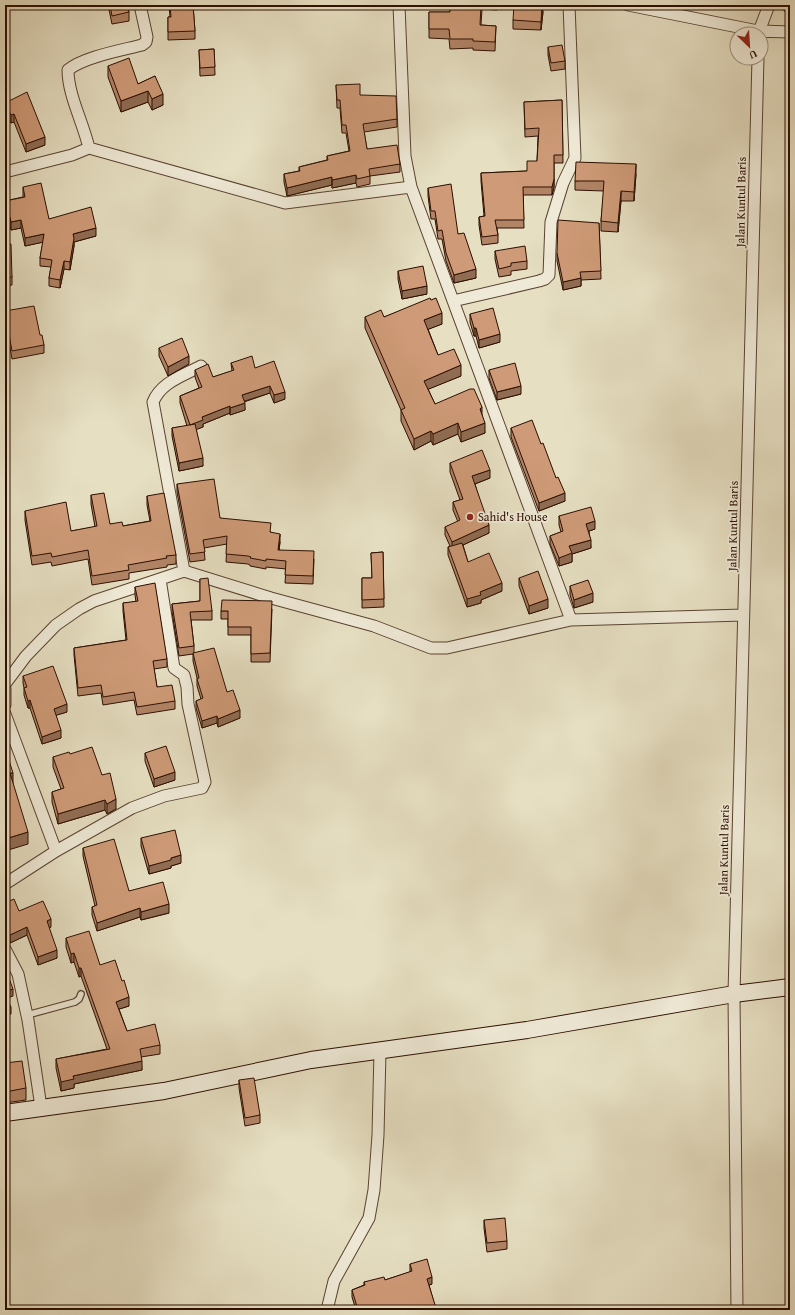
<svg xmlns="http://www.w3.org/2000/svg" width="795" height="1315" viewBox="0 0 795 1315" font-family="'Gentium Book Plus',serif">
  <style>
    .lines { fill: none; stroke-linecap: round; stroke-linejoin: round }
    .lane-casing { stroke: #5a4231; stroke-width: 8 }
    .street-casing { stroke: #5a4231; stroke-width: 13 }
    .secondary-casing { stroke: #2c0e01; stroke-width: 18 }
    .lane { stroke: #efead7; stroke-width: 5.5 }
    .street { stroke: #efead7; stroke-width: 11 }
    .secondary { stroke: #efead7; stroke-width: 16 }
    .wall { fill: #b18466; stroke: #2c0e01 }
    .shaded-wall { fill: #906c53; stroke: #2c0e01 }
    .building { fill: #ce9a77; stroke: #2c0e01 }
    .poi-dot { fill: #8f2418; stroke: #efead7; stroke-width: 1.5 }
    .labels { text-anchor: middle; stroke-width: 3.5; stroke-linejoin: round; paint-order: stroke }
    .street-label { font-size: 12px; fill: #2c0e01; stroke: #efead7 }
    .poi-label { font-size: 12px; fill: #2c0e01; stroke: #efead7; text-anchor: start }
  </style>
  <rect width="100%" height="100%" fill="#e6dfc2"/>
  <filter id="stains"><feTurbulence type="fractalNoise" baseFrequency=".005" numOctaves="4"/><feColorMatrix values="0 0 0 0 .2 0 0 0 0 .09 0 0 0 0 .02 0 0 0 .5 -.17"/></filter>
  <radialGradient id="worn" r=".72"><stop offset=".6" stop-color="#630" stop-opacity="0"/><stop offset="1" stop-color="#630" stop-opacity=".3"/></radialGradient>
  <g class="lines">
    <defs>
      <path id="lane" d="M 27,1015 L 75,1002 L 79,999 L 81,994"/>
      <path id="street" d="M 399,5 L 405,156 L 411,187 L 571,620
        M 628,5 L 758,31 L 790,32
        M 758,34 L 769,5
        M 89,148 L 285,203 L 411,187
        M 5,172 L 72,155 L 89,148 C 83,122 68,95 68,70 C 83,57 123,50 142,45 L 146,42 L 147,37 L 140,5
        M 453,301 L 539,281 L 545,279 L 549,275 L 551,222 L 563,183 L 575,158 L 569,5
        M 184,571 L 153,402 C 161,382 183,376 201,366
        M 5,684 L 26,656 L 56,625 L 79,609 L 94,601 L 184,571 L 271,598 L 374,626 L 431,648 L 447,648 L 571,620 L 743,615
        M 5,689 L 5,705
        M 5,714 L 56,851 L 5,884
        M 56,851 L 132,808 L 164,796 L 202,788 L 205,782 L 188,704 L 187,687 L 184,675 L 174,668 L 160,579
        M 5,949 L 18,974 L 28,1020 L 41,1107
        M 327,1310 L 334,1281 L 369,1218 L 374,1190 L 378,1135 L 380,1051
        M 737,1310 L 734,994 L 758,58"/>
      <path id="secondary" d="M 5,1113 L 164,1091 L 311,1060 L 527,1030 L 734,994 L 790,987"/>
    </defs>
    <use href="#lane" class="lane-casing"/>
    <use href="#street" class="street-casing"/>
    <use href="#secondary" class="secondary-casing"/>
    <use href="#lane" class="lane"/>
    <use href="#street" class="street"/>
    <use href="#secondary" class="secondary"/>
  </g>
  <path class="wall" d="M 108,5 L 127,5 L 129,12 L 129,21 L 112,24 Z
    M 169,5 L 193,5 L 195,31 L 195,39 L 168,40 L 168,17 L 170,17 Z
    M 450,5 L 497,5 L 497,10 L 482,9 L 481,25 L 496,26 L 495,51 L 473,50 L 473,48 L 450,49 L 449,39 L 429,38 L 429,12 L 450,12 Z
    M 784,5 L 790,5 L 790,11 L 784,11 Z
    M 543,12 L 541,30 L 513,29 L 513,20 Z
    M 548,47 L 565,61 L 565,69 L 551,71 L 548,55 Z
    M 214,49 L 215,75 L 200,76 L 199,50 Z
    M 108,66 L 138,84 L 155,76 L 163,105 L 152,110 L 148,102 L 121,112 L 108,77 Z
    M 336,85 L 360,95 L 397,119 L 397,127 L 364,132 L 367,149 L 400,164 L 400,172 L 370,176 L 370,184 L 357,187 L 356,183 L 332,188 L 332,185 L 287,196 L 284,182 L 284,174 L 299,171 L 299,167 L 327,160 L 327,156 L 349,151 L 346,133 L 342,133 L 340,108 L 337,108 Z
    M 562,100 L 563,163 L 554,163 L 554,187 L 552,195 L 523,195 L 524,228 L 497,228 L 498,235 L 498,243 L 482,245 L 479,225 L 479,217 L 484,216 L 481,181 L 481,173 L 527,171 L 537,161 L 538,136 L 525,137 L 524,102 Z
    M 5,103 L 45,145 L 26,152 L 14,122 L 11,123 L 5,111 Z
    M 636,174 L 634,201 L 621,201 L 618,232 L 601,231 L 601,221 L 604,191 L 575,190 L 575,181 Z
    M 23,187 L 49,219 L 96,236 L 74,242 L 74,246 L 70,270 L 64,269 L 60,288 L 49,286 L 49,278 L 51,267 L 40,266 L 40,258 L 43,242 L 25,246 L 21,228 L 11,230 L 10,225 L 5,226 L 5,201 L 23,197 Z
    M 428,188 L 458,234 L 476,278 L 454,283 L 446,261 L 442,239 L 438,239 L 435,219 L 431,219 L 428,196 Z
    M 599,223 L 601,279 L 581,280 L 581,286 L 563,290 L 557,261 L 557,253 Z
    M 5,244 L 12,277 L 12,285 L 5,286 Z
    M 495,251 L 527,261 L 527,269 L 511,271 L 511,275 L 499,277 L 495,259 Z
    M 790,263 L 790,284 L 786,284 L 786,276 Z
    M 398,271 L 427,294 L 402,299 L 398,279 Z
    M 431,300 L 442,324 L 428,329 L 438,355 L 461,376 L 428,389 L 435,404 L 482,415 L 485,433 L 461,442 L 458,434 L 433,445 L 431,441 L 414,450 L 401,421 L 401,410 L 365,328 L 365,317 L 384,317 Z
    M 5,311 L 40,335 L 44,345 L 44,353 L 12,359 L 5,320 Z
    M 470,314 L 500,342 L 479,348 L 476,336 L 474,336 L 470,322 Z
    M 159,348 L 189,364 L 168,376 L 159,356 Z
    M 231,363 L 255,368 L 285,399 L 274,403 L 270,393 L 244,402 L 245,410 L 230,415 L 230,413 L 203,424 L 203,427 L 196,429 L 203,466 L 179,471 L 172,436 L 172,428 L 187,426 L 180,403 L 180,396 L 199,388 L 195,377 L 195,370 L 213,377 L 232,371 Z
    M 489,370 L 521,394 L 497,400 L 489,378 Z
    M 511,428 L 541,444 L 565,501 L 539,511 L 511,437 Z
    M 450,463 L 490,478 L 475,484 L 489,533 L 463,545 L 468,562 L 502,591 L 481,600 L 481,603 L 467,607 L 448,555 L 448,547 L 450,546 L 445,535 L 445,527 L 458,522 L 453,510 L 453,502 L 460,500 L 450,472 Z
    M 177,484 L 220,518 L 271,532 L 280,542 L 279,550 L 314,559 L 313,584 L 285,583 L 286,569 L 266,567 L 266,569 L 250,566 L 250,565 L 248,564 L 226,562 L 227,544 L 204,548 L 205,560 L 190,562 L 177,492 Z
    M 91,495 L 110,524 L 123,526 L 150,521 L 147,505 L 147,496 L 176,555 L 176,564 L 167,565 L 167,567 L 129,573 L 129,579 L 92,585 L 88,559 L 52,566 L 51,562 L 32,565 L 25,520 L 25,511 L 71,531 L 95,527 L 91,504 Z
    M 559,516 L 595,529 L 589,531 L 591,548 L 572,554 L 572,562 L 559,566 L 550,544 L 550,536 L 561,532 L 559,525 Z
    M 383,552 L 384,607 L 362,608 L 362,578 L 372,578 L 371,553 Z
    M 519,578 L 548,608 L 529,614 L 519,586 Z
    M 200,579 L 212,611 L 212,620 L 191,620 L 194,646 L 194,653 L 227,692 L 240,718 L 218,727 L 217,723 L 202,728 L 196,708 L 196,701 L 201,699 L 197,686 L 197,678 L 193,661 L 193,654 L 179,656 L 172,612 L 172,604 L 200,601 Z
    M 570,586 L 593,602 L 574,608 L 570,595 Z
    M 135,587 L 167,659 L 167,667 L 154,669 L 157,687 L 175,701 L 175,709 L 137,715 L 134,700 L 103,705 L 101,693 L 78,696 L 74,655 L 74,648 L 126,640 L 123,611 L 123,603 L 136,602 L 135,595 Z
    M 272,609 L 270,662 L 251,662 L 251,635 L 228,635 L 228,619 L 221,619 L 221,611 Z
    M 23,676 L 67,712 L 56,715 L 61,738 L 42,744 L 30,708 L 28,708 L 24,695 L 24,688 L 23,683 Z
    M 145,753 L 175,780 L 154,787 L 145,761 Z
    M 70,754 L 102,775 L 116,809 L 107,814 L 105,810 L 58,824 L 52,802 L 52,792 L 61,789 L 53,767 L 53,757 Z
    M 141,838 L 181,863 L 171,866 L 171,868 L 149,874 L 141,846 Z
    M 83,848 L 129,891 L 169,913 L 141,920 L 140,917 L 97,931 L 92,915 L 92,907 L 95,906 L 83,856 Z
    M 5,903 L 19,911 L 51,927 L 49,928 L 57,958 L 38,965 L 27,935 L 10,943 L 5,932 Z
    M 66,938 L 100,965 L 129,1006 L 119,1009 L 127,1031 L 160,1045 L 160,1054 L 141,1057 L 142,1070 L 74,1084 L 74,1088 L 61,1091 L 56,1068 L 56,1059 L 107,1049 L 81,976 L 79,977 L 74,962 L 71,963 L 66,947 Z
    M 5,1063 L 26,1088 L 26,1100 L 5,1103 Z
    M 239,1080 L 260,1115 L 260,1123 L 245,1126 L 239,1088 Z
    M 484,1220 L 507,1241 L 507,1249 L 487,1252 L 484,1228 Z
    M 410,1264 L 432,1284 L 429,1285 L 436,1310 L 356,1310 L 352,1297 L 352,1290 L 364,1285 L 364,1282 L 385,1280 L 410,1272 Z"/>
  <path class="shaded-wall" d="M 543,5 L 543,12 L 541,30 L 541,22 Z
    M 148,91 L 148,102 L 121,112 L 121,101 Z
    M 163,94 L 163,105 L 152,110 L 152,99 Z
    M 14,114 L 14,122 L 11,123 L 11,115 Z
    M 45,137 L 45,145 L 26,152 L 26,144 Z
    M 636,164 L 636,174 L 634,201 L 634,192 Z
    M 356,175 L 356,183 L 332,188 L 332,180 Z
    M 332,177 L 332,185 L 287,196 L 287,188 Z
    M 554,179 L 554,187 L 552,195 L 552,187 Z
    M 621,191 L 621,201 L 618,232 L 618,223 Z
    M 10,217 L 10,225 L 5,226 L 5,218 Z
    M 21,220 L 21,228 L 11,230 L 11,222 Z
    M 96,228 L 96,236 L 74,242 L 74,246 L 70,270 L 70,262 L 73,234 Z
    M 44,234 L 44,242 L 25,246 L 25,238 Z
    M 64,261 L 64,269 L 60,288 L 60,280 Z
    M 476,269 L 476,278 L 454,283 L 454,275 Z
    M 581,278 L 581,286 L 563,290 L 563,282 Z
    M 427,286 L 427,294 L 402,299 L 402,291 Z
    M 442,313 L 442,324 L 424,331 L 424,320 Z
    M 474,328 L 476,328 L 476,336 L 474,336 Z
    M 500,334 L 500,342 L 479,348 L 479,340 Z
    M 189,356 L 189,364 L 168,376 L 168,367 Z
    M 461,365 L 461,376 L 424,391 L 424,381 Z
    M 270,386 L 270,393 L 242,402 L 242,395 Z
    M 521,386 L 521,394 L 497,400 L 497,392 Z
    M 285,392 L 285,399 L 274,403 L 274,395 Z
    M 245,403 L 245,410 L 230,415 L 230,408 Z
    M 230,406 L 230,413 L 203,424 L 203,427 L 190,432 L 190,425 L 202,417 Z
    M 482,407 L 482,418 L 480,409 Z
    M 458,423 L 458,434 L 433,445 L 433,434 Z
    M 485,423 L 485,433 L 461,442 L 461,432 Z
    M 431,431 L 431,441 L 414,450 L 414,439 Z
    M 203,458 L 203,466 L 179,471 L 179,463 Z
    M 490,470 L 490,478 L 472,485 L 472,476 Z
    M 565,493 L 565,501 L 539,511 L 539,503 Z
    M 595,521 L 595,529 L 586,532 L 586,524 Z
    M 489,525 L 489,533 L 452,550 L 452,542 Z
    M 280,534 L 280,542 L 278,558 L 278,550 Z
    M 591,540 L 591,548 L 572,554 L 572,562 L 559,566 L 559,558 L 569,546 Z
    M 502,583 L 502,591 L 481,600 L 481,603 L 467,607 L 467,599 L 480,592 Z
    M 593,593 L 593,602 L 574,608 L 574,600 Z
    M 548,599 L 548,608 L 529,614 L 529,606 Z
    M 30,700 L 30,708 L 28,708 L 28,701 Z
    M 67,704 L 67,712 L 54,716 L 54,709 Z
    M 240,710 L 240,718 L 218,727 L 218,719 Z
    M 217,716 L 217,723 L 202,728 L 202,721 Z
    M 61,730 L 61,738 L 42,744 L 42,737 Z
    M 175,772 L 175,780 L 154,787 L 154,779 Z
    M 10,773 L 13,773 L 13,785 Z
    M 116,799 L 116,809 L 107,814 L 107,804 Z
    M 105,800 L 105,810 L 58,824 L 58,814 Z
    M 28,832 L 28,844 L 5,851 L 5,839 Z
    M 181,855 L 181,863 L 171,866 L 171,868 L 149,874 L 149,866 L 171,858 Z
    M 169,904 L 169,913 L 141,920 L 141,912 Z
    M 140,908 L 140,917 L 97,931 L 97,923 Z
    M 51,919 L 51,927 L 47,929 L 47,921 Z
    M 27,927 L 27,935 L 10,943 L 10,935 Z
    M 57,950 L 57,958 L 38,965 L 38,957 Z
    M 74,953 L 74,962 L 71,963 L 71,954 Z
    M 79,968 L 81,968 L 81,976 L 79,977 Z
    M 13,989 L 13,996 L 5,999 L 5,992 Z
    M 129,997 L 129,1006 L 116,1010 L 116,1002 Z
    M 11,1007 L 11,1014 L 5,1017 L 5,1010 Z
    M 5,1028 L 7,1028 L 7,1035 L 5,1035 Z
    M 142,1061 L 142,1070 L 74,1084 L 74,1088 L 61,1091 L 61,1082 L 73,1076 Z
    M 432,1277 L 432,1284 L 427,1286 L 427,1279 Z"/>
  <path class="building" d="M 110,5 L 127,5 L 129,12 L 112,16 Z
    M 170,5 L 193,5 L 195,31 L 168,32 L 168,17 L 171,17 Z
    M 450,5 L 481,5 L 480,25 L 496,26 L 495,42 L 473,41 L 473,39 L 450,39 L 449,29 L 429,29 L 429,12 L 450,12 Z
    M 514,5 L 542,5 L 541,22 L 513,20 Z
    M 562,45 L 565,61 L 551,63 L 548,47 Z
    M 214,49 L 215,67 L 200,68 L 199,50 Z
    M 129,58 L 138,84 L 155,76 L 163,94 L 152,99 L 148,91 L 121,101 L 108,66 Z
    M 360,84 L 360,95 L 396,96 L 397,119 L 363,124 L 367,149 L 397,145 L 400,164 L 369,169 L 370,176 L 357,179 L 356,175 L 332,180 L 332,177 L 287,188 L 284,174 L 300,171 L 299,167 L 328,160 L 327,156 L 350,151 L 346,125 L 342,125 L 340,100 L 337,100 L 336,85 Z
    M 27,92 L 45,137 L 26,144 L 14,114 L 11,115 L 5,103 Z
    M 562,100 L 563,155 L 554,155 L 554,179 L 552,187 L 523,187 L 524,220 L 495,220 L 498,235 L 482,237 L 479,217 L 485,216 L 481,173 L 527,171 L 527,161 L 537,161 L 539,128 L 525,129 L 524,102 Z
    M 576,162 L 636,164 L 634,192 L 621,191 L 618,223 L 601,221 L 604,181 L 575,181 Z
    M 41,183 L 49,219 L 91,207 L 96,228 L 73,234 L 74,238 L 70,262 L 64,261 L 60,280 L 49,278 L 52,260 L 40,258 L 44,234 L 25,238 L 21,220 L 11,222 L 10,217 L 5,218 L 5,201 L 25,197 L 23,187 Z
    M 451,184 L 458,234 L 464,233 L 476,269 L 454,275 L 446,253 L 442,230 L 438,231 L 435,211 L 431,211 L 428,188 Z
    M 558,220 L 599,223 L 601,271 L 580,272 L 581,278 L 563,282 L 557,253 Z
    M 5,244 L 11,244 L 12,277 L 5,278 Z
    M 525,246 L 527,261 L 511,263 L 511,266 L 499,269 L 495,251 Z
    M 786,263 L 790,263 L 790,276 L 786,276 Z
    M 423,266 L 427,286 L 402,291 L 398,271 Z
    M 430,298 L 431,300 L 436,298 L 442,313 L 424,320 L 438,355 L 454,349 L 461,365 L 424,381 L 435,404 L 470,389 L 474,389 L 482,407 L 480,409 L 485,423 L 461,432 L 458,423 L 433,434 L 431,431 L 414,439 L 401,410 L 405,408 L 365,317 L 381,310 L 384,317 Z
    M 34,306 L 40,335 L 42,335 L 44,345 L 12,351 L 5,311 Z
    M 493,308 L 500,334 L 479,340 L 476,328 L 474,328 L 470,314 Z
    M 182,338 L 189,356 L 168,367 L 159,348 Z
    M 252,356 L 255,368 L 274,361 L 285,392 L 274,395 L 270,386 L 242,395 L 245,403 L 230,408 L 230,406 L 202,417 L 203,420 L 190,425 L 180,396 L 202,387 L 195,370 L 208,364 L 213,377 L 234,370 L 231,363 Z
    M 515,363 L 521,386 L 497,392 L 489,370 Z
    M 532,420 L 541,444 L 543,443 L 556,478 L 558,477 L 565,493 L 539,503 L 511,428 Z
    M 195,424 L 203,458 L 179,463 L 172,428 Z
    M 482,450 L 490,470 L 472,476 L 489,525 L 452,542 L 445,527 L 460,520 L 453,502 L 463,499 L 450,463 Z
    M 214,479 L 220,518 L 271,523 L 270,532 L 280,534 L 278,550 L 314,551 L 313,576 L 285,575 L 286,561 L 266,559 L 266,561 L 250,558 L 251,557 L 248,556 L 226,554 L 227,536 L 203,540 L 205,552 L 190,554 L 177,484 Z
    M 104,493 L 110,524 L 122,522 L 123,526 L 151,521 L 147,496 L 164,493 L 176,555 L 166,556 L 167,558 L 128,565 L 129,570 L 92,576 L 88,550 L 52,557 L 51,553 L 32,556 L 25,511 L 66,502 L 71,531 L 97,526 L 91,495 Z
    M 591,507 L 595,521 L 586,524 L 591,540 L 569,546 L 572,553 L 559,558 L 550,536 L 563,531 L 559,516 Z
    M 462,543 L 468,562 L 489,553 L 502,583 L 480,592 L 481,595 L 467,599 L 448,547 Z
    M 383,552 L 384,599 L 362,600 L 362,578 L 372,578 L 371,553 Z
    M 538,571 L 548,599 L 529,606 L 519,578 Z
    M 208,578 L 212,611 L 190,612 L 194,646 L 179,648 L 172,604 L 200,601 L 200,579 Z
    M 588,580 L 593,593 L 574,600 L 570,586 Z
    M 155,583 L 167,659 L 153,661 L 157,687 L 172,685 L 175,701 L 137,707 L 134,692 L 103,697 L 101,685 L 78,688 L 74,648 L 127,640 L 123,603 L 138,601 L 135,587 Z
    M 222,600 L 272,601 L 270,653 L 251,654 L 251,627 L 228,627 L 228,611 L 221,611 Z
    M 214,648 L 227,692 L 233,690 L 240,710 L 218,719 L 217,716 L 202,721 L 196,701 L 203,698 L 197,679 L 199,678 L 193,653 Z
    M 53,666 L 67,704 L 54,709 L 61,730 L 42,737 L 30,700 L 28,701 L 24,688 L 27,687 L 23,676 Z
    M 166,746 L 175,772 L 154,779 L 145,753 Z
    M 92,747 L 102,775 L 110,773 L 116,799 L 107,804 L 105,800 L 58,814 L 52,792 L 64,788 L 53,757 L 69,752 L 70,754 Z
    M 5,748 L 13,773 L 10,773 L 28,832 L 5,839 Z
    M 175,830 L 181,855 L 171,858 L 171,860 L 149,866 L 141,838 Z
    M 114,839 L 129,891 L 163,882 L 169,904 L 141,912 L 140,908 L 97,923 L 92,907 L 97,905 L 83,848 Z
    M 14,899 L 19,911 L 43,901 L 51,919 L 47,921 L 57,950 L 38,957 L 27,927 L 10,935 L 5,925 L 5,903 Z
    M 89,931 L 100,965 L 115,960 L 122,981 L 124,980 L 129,997 L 116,1002 L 127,1031 L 155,1024 L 160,1045 L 140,1049 L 142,1061 L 73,1076 L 74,1079 L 61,1082 L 56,1059 L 110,1049 L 81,968 L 79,968 L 74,953 L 71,954 L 66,938 Z
    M 7,973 L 13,989 L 5,992 L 5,974 Z
    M 5,995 L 11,1007 L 5,1010 Z
    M 5,1022 L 7,1028 L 5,1028 Z
    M 22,1061 L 26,1088 L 5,1092 L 5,1063 Z
    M 254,1078 L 260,1115 L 245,1118 L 239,1080 Z
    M 505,1218 L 507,1241 L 487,1243 L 484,1220 Z
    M 427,1259 L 432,1277 L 427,1279 L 436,1308 L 431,1310 L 358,1310 L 352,1290 L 365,1285 L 364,1282 L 384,1277 L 385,1280 L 412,1271 L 410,1264 Z"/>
  <circle class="poi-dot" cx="470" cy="517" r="4"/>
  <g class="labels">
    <g class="street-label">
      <text transform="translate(741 202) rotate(-89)" y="4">Jalan Kuntul Baris</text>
      <text transform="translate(733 526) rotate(-89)" y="4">Jalan Kuntul Baris</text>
      <text transform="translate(724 850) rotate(-89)" y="4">Jalan Kuntul Baris</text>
    </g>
    <g class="poi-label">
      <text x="478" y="521">Sahid's House</text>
    </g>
  </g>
  <rect width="795" height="1315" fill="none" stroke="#e6dfc2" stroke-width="20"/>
  <rect x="6" y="6" width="783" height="1303" fill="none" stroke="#2c0e01" stroke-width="2"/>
  <rect x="10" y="10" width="775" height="1295" fill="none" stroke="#2c0e01"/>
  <g transform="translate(749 46) rotate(155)"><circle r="19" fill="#efead7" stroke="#a19281"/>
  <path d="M0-3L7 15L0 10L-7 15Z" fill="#8f2418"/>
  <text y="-6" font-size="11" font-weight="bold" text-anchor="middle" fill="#2c0e01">U</text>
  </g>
  <rect width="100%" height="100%" filter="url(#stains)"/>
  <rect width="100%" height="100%" fill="url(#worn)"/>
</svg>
